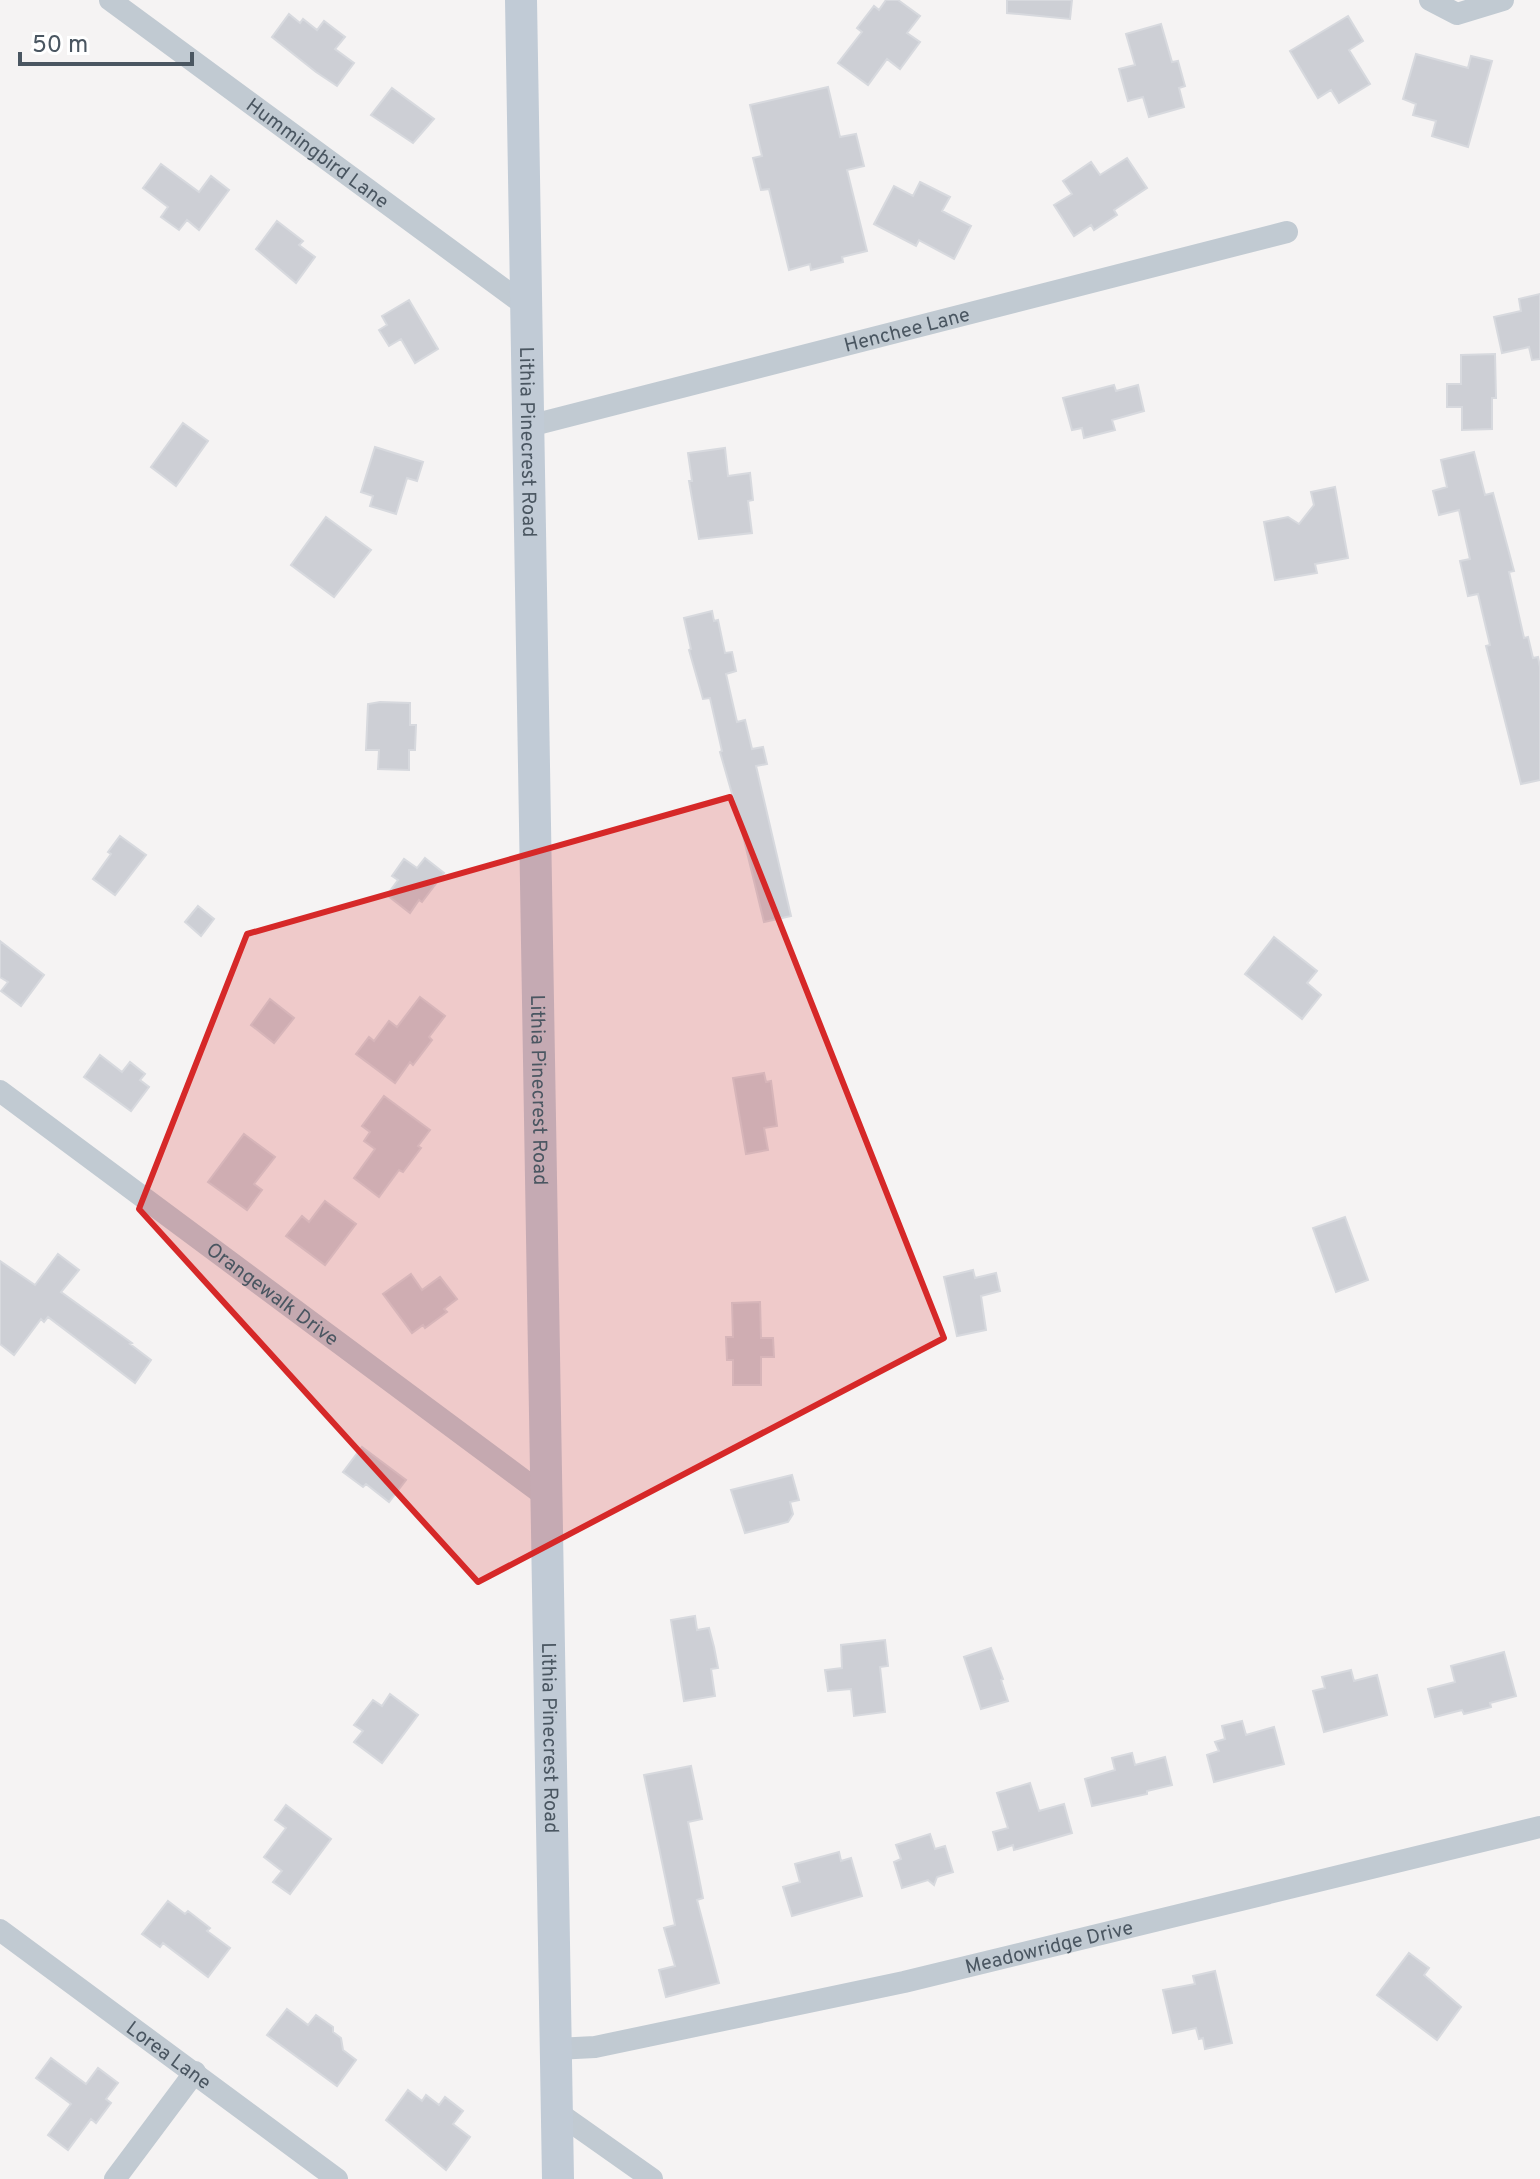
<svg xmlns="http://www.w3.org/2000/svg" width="1540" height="2179" viewBox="0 0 1540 2179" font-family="Overpass,sans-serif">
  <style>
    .building { fill: #cdcfd5; stroke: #d7d9de; stroke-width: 2 }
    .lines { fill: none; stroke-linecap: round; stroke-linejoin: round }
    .street { stroke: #c1cad2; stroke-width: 22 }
    .secondary { stroke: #c1cbd6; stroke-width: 32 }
    .marked { fill: #d62828; fill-opacity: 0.2; stroke: #d62828; stroke-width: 6; stroke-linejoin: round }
    .labels { text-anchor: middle; stroke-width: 6; stroke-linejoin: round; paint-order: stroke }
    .street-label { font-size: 20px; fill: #4a5661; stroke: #fff }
  </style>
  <rect width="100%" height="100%" fill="#f5f3f3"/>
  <path class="building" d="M 886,0 L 898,0 L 920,16 L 907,33 L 920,42 L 900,69 L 887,59 L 868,85 L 838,63 L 862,32 L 857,28 L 874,6 L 879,10 Z
    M 1007,0 L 1072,0 L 1070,19 L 1007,13 Z
    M 289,14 L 300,23 L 303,19 L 317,30 L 324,21 L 345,37 L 335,49 L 354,63 L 337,86 L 316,72 L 272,37 Z
    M 1348,16 L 1363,41 L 1349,50 L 1370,84 L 1339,103 L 1331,90 L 1318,98 L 1290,51 Z
    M 1161,24 L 1172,62 L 1178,61 L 1185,86 L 1179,88 L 1184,107 L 1149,117 L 1143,97 L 1128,101 L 1119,69 L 1135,65 L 1126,34 Z
    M 1416,54 L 1468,68 L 1471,56 L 1492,61 L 1468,147 L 1432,136 L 1436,121 L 1413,115 L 1416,104 L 1403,99 Z
    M 828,87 L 840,137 L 856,134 L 864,166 L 847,170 L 867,251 L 842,257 L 843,262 L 811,270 L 810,264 L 789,270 L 769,189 L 761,190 L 753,158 L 762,156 L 750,105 Z
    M 392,88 L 434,119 L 413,143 L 371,115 Z
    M 1127,158 L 1147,188 L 1114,210 L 1117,215 L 1094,230 L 1091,225 L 1074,236 L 1054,205 L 1072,194 L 1063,181 L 1091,162 L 1100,175 Z
    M 161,164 L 199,192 L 211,176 L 229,190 L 199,230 L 187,220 L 179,230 L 161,217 L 168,207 L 143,188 Z
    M 920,182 L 950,197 L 942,211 L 971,226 L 954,259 L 919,240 L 916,246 L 874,224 L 894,186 L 913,196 Z
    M 277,221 L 303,241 L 299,245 L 315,257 L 296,283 L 256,249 Z
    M 1540,294 L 1540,359 L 1532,360 L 1529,347 L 1502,353 L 1494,317 L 1521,311 L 1519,299 Z
    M 409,300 L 438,349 L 415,363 L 401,339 L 389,346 L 379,330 L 387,325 L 382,316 Z
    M 1495,354 L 1496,398 L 1492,398 L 1492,429 L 1462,430 L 1462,407 L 1447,407 L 1447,384 L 1461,384 L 1461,355 Z
    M 1114,385 L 1116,391 L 1138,385 L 1144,411 L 1112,420 L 1115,430 L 1084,438 L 1082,428 L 1072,430 L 1063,398 Z
    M 183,423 L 208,441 L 176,486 L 151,467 Z
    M 375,447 L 423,462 L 417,481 L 407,478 L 396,514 L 370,506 L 373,496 L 361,492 Z
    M 725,448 L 728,476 L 750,473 L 753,500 L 748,501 L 752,533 L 699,539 L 689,481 L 692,481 L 688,453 Z
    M 1474,452 L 1485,495 L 1493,493 L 1514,571 L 1509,572 L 1524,638 L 1528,637 L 1533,658 L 1538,657 L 1540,667 L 1540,780 L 1521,784 L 1486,646 L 1490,645 L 1478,594 L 1468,596 L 1460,561 L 1470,559 L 1459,510 L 1439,515 L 1433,491 L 1447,487 L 1441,460 Z
    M 1335,487 L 1348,558 L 1315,564 L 1317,573 L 1275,580 L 1264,522 L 1288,517 L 1299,524 L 1314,505 L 1311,492 Z
    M 326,517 L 371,550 L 334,597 L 291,565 Z
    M 712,611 L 714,621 L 718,620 L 725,653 L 732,652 L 736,671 L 726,674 L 737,722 L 745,720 L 752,749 L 763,747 L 767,764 L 756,766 L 791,916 L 764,922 L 737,811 L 720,752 L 722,751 L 710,698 L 703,699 L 689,650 L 691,649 L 684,618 Z
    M 380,702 L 410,703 L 410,725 L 416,725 L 415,750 L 409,750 L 409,770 L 378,769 L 379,750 L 366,750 L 368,704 Z
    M 120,836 L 146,855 L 115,895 L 93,879 L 111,854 L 108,852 Z
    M 425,858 L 444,873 L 422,902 L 419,900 L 410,913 L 387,895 L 398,880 L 392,876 L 404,859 L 417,868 Z
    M 198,906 L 214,919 L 201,936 L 185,922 Z
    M 1274,937 L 1317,971 L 1307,983 L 1321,995 L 1302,1019 L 1245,974 Z
    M 0,941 L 44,975 L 21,1006 L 1,991 L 8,982 L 0,977 Z
    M 420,997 L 445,1016 L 429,1037 L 432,1040 L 413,1065 L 410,1062 L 395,1083 L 356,1054 L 369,1037 L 374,1041 L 389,1021 L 397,1027 Z
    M 270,999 L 294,1018 L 274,1043 L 251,1025 Z
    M 100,1055 L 122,1072 L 130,1062 L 145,1074 L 140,1080 L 149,1087 L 131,1111 L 84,1077 Z
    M 764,1073 L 766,1082 L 771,1081 L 777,1126 L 764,1128 L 768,1150 L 746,1154 L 733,1078 Z
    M 384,1096 L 430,1130 L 418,1146 L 421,1148 L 403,1172 L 399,1170 L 379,1197 L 354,1178 L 375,1149 L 364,1141 L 370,1132 L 362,1126 Z
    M 244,1134 L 275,1157 L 254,1184 L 262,1190 L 247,1210 L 208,1182 Z
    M 325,1201 L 356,1224 L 325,1265 L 286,1236 L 302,1216 L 309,1222 Z
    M 1345,1217 L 1368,1280 L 1336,1292 L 1313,1228 Z
    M 58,1254 L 79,1270 L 61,1292 L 132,1343 L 130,1344 L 151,1360 L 135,1383 L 48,1317 L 44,1322 L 41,1319 L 14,1355 L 0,1344 L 0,1261 L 35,1285 Z
    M 973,1270 L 975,1278 L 996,1273 L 1000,1291 L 981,1296 L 986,1330 L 957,1336 L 944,1277 Z
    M 411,1274 L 422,1290 L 440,1277 L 457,1299 L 444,1309 L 447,1312 L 425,1328 L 423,1325 L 412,1333 L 383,1294 Z
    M 760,1302 L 761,1338 L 773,1338 L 774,1357 L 761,1357 L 761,1385 L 733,1385 L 733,1360 L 727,1360 L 726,1337 L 733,1337 L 732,1303 Z
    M 362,1447 L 406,1480 L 389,1502 L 366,1484 L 363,1487 L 343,1472 Z
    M 792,1475 L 799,1500 L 790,1502 L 793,1514 L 788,1522 L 745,1533 L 731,1490 Z
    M 695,1616 L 697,1630 L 709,1628 L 714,1647 L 718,1668 L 711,1669 L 715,1696 L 684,1701 L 671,1620 Z
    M 885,1640 L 888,1666 L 880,1667 L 885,1712 L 854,1716 L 851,1689 L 828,1691 L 825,1670 L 842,1668 L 841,1645 Z
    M 991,1648 L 1003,1679 L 1001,1680 L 1008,1701 L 981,1709 L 964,1657 Z
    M 1504,1652 L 1516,1696 L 1490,1703 L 1491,1707 L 1464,1714 L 1462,1710 L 1435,1717 L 1428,1689 L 1455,1682 L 1451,1666 Z
    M 1351,1670 L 1354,1681 L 1377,1675 L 1387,1715 L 1324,1732 L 1313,1691 L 1325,1688 L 1322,1677 Z
    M 390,1694 L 418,1715 L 382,1763 L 354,1742 L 363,1731 L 354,1725 L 373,1700 L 382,1706 Z
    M 1242,1721 L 1246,1735 L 1274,1727 L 1284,1764 L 1214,1782 L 1207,1755 L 1219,1751 L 1215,1742 L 1225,1739 L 1222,1726 Z
    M 1132,1753 L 1135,1765 L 1165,1757 L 1172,1785 L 1147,1791 L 1147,1794 L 1092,1806 L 1085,1779 L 1115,1770 L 1112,1758 Z
    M 691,1766 L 702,1819 L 688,1822 L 703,1898 L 697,1900 L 719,1983 L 666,1997 L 659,1970 L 675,1966 L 664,1928 L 675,1925 L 644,1775 Z
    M 1030,1783 L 1039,1811 L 1064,1804 L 1072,1833 L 1014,1850 L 1013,1845 L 998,1850 L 993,1832 L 1008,1828 L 997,1793 Z
    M 286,1805 L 331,1839 L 290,1894 L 273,1882 L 282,1871 L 264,1857 L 286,1828 L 275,1820 Z
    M 930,1834 L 935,1849 L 945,1846 L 953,1872 L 937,1877 L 934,1885 L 928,1880 L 902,1888 L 894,1862 L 901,1859 L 896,1845 Z
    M 839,1852 L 841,1861 L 851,1858 L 862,1896 L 792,1916 L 783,1887 L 800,1882 L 795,1864 Z
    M 168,1901 L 185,1914 L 188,1911 L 210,1928 L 207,1931 L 230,1948 L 208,1977 L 163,1943 L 160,1947 L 142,1934 Z
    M 1409,1953 L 1429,1968 L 1424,1975 L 1461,2007 L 1437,2040 L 1377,1995 Z
    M 1215,1971 L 1232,2043 L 1205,2049 L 1203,2038 L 1199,2039 L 1196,2028 L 1173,2033 L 1163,1990 L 1195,1984 L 1193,1976 Z
    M 287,2009 L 308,2025 L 316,2015 L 333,2027 L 333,2032 L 341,2038 L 343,2050 L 356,2060 L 337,2086 L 267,2035 Z
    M 51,2058 L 86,2084 L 98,2068 L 118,2083 L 106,2099 L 111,2103 L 96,2123 L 91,2119 L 68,2150 L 48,2135 L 71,2104 L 36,2078 Z
    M 408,2090 L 422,2101 L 426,2095 L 439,2105 L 445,2097 L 463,2111 L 453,2124 L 470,2137 L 446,2170 L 386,2120 Z"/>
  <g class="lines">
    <g class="street">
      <path id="s1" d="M 110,0 L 525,305"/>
      <path d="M 1430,0 L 1457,14 L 1503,0"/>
      <path id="s2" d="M 529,426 L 1287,232"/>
      <path id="s3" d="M 0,1091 L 545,1496"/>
      <path id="s4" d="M 0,1930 L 337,2179"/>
      <path id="s5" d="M 556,2049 L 595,2047 L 904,1982 L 1540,1827"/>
      <path d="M 557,2112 L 652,2179"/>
      <path d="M 115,2179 L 195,2072"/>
    </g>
    <path class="secondary" id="s6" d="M 521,0 L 558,2179"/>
  </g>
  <path class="marked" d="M 730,797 L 944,1338 L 478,1582 L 139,1209 L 247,934 Z"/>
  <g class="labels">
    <g class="street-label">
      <text dy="7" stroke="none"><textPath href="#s1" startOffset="258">Hummingbird Lane</textPath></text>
      <text dy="7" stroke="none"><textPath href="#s2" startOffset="390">Henchee Lane</textPath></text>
      <text dy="7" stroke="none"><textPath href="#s6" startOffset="442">Lithia Pinecrest Road</textPath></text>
      <text dy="7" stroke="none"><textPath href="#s6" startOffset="1090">Lithia Pinecrest Road</textPath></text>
      <text dy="7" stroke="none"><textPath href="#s3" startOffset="340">Orangewalk Drive</textPath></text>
      <text dy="7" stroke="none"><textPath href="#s6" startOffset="1738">Lithia Pinecrest Road</textPath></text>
      <text dy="7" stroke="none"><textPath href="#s5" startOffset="504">Meadowridge Drive</textPath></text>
      <text dy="7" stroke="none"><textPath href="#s4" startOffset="210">Lorea Lane</textPath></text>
    </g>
  </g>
  <path d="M20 52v12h172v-12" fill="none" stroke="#4a5661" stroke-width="4"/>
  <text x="32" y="52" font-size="24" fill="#4a5661" stroke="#ffffff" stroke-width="6" paint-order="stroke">50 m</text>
</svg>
